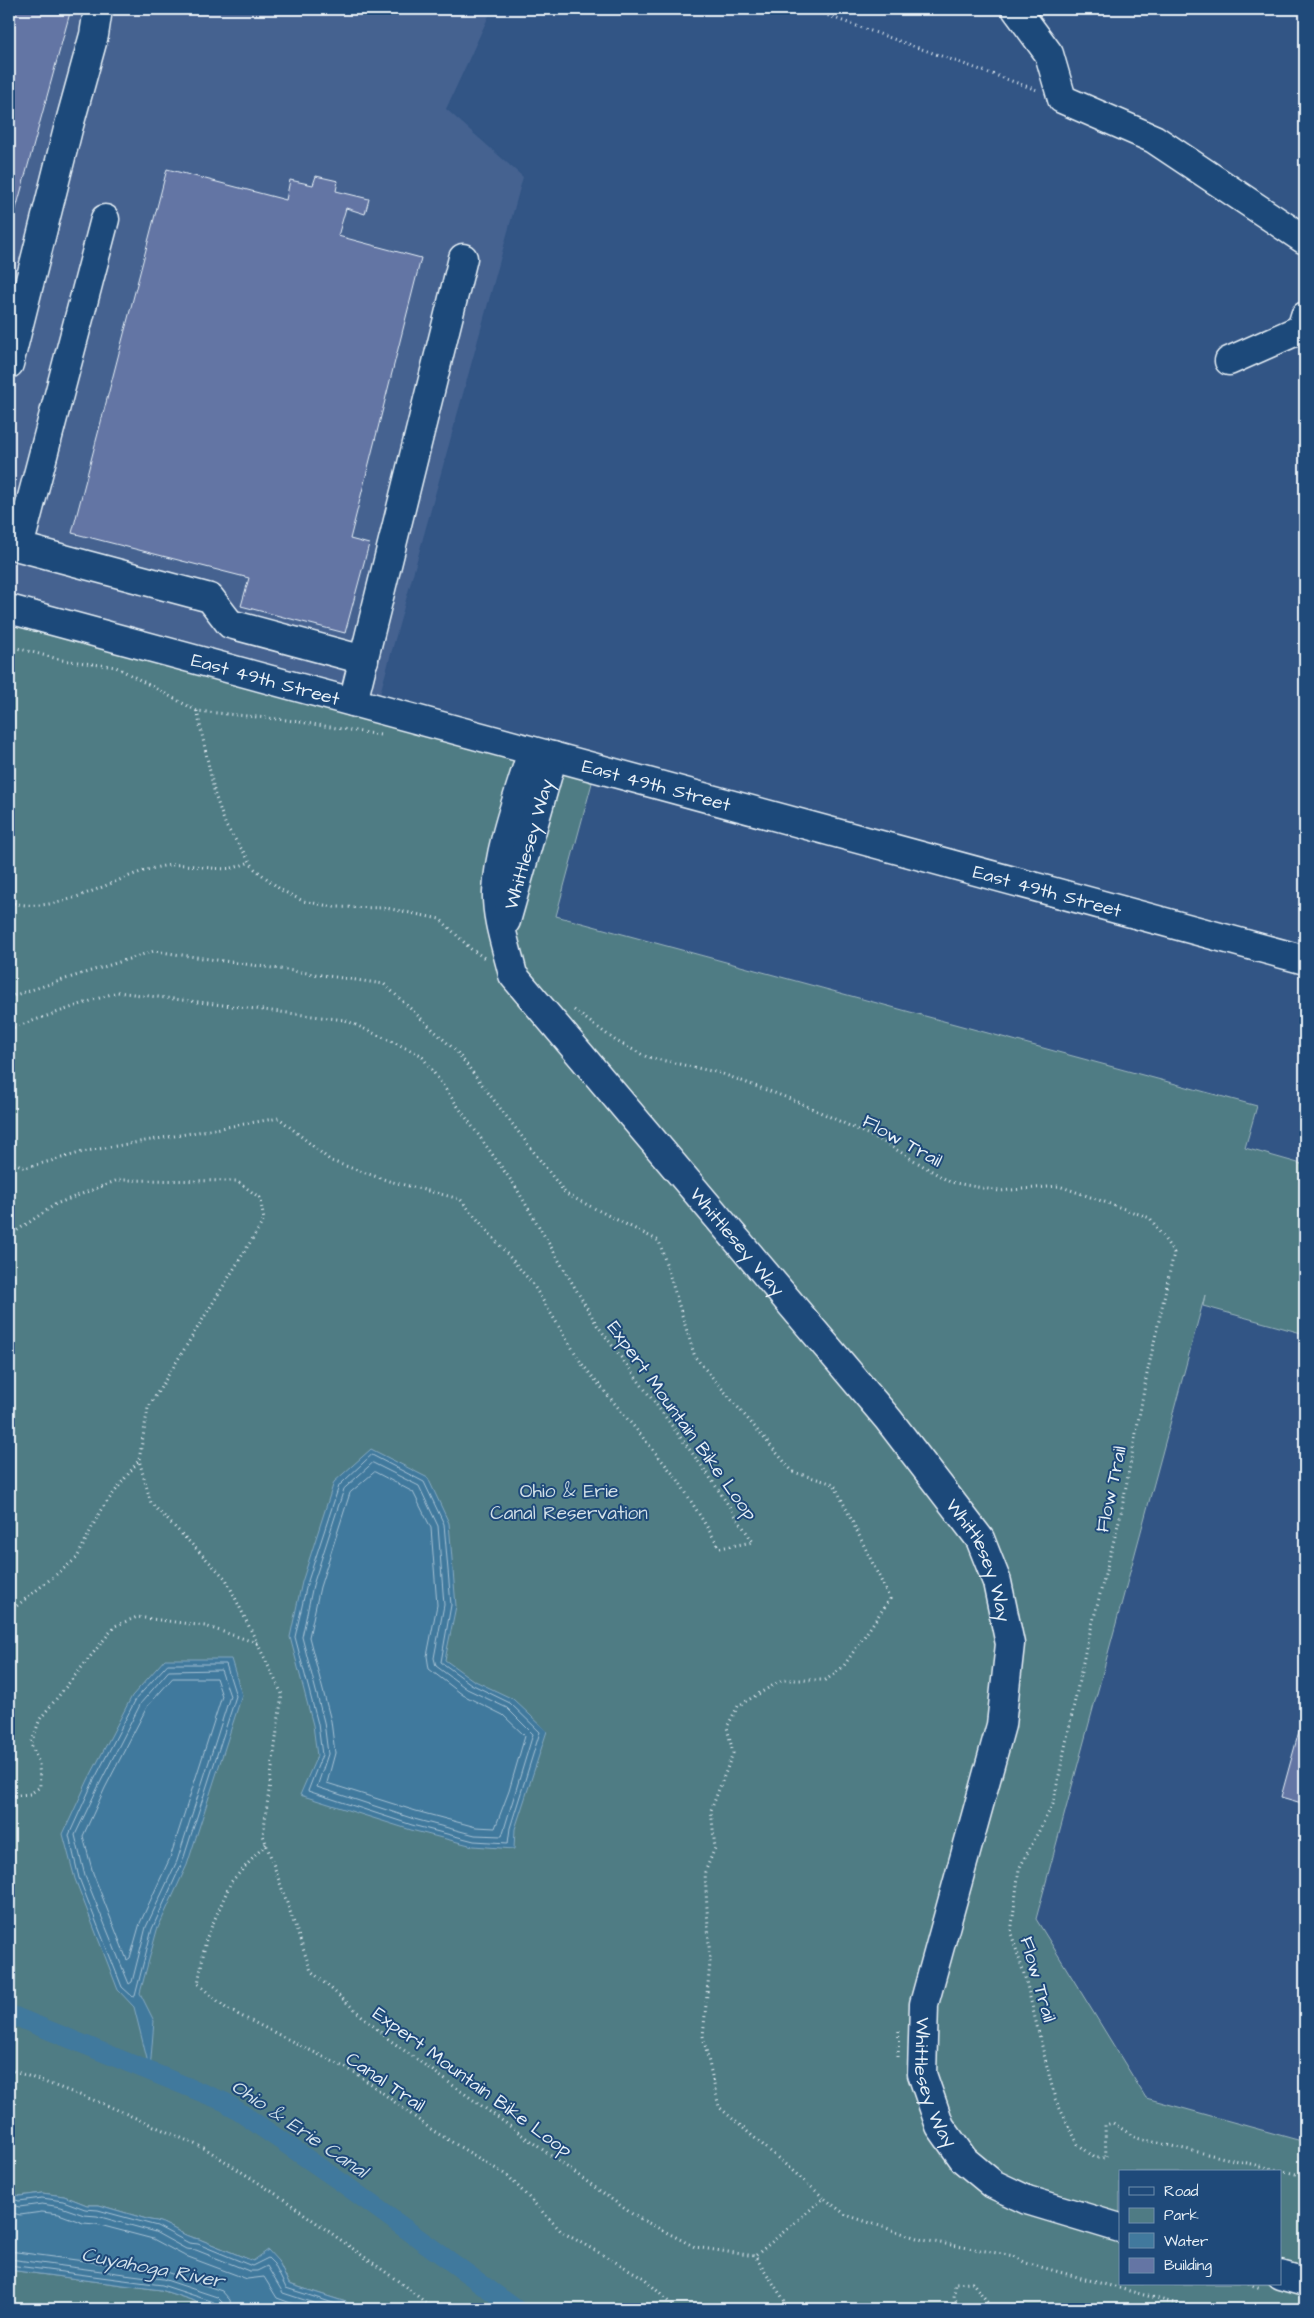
<svg xmlns="http://www.w3.org/2000/svg" width="1314" height="2318" viewBox="0 0 1314 2318" font-family="'Architects Daughter',sans-serif">
  <style>
    .built { fill: #446290 }
    .green { fill: #4f7b84; stroke: #9cb6be; fill-rule: evenodd }
    .water { fill: #41799d; stroke: #84a9c1 }
    .lines { fill: none; stroke-linecap: round; stroke-linejoin: round }
    .shore { stroke: #a5c1d4; stroke-width: 1 }
    .canal { stroke: #41799d; stroke-width: 19 }
    .building { fill: #6475a4; stroke: #e8f1f8 }
    .minor-casing { stroke: #e8f1f8; stroke-width: 31 }
    .path { stroke: #e8f1f8; stroke-width: 3; stroke-dasharray: 1 4; stroke-linecap: butt }
    .minor { stroke: #1f4a7a; stroke-width: 28 }
    .labels { text-anchor: middle; stroke-width: 4; stroke-linejoin: round; paint-order: stroke }
    .street-label { font-size: 19px; fill: #e8f1f8; stroke: #1f4a7a }
    .park-label { font-size: 19px; fill: #d1dfe7; stroke: #1f4a7a }
    .water-label { font-size: 20px; font-style: italic; fill: #cfdfea; stroke: #1f4a7a }
  </style>
  <rect width="100%" height="100%" fill="#325585"/>
  <filter id="ink" filterUnits="userSpaceOnUse"><feTurbulence type="fractalNoise" baseFrequency=".02" numOctaves="2"/><feDisplacementMap in="SourceGraphic" scale="10" xChannelSelector="R" yChannelSelector="G"/><feConvolveMatrix kernelMatrix="1 2 1 2 8 2 1 2 1" color-interpolation-filters="sRGB"/></filter>
  <g filter="url(#ink)">
    <path class="built" d="M 9,9 L 492,9 L 446,109 L 523,177 L 376,708 L 9,609 Z"/>
    <path class="green" d="M 9,610 L 596,768 L 556,916 L 1257,1106 L 1245,1148 L 1305,1165 L 1305,1334 L 1203,1306 L 1205,1295 L 1036,1919 L 1146,2098 L 1305,2142 L 1305,2309 L 368,2309 L 289,2284 L 278,2261 L 253,2261 L 199,2239 C 181,2237 168,2221 150,2220 L 99,2205 L 87,2205 L 64,2196 L 42,2193 L 20,2196 L 9,2193 ZM 1120,2172 L 1280,2172 L 1280,2284 L 1120,2284 Z
      M 9,2270 L 161,2290 L 219,2309 L 9,2309 Z"/>
    <path class="water" d="M 371,1449 L 428,1478 L 449,1523 L 456,1606 L 445,1660 L 473,1680 L 513,1699 L 547,1731 L 515,1829 L 514,1849 L 473,1846 L 411,1830 L 300,1795 L 317,1756 L 313,1725 L 290,1637 L 302,1582 L 334,1482 Z
      M 165,1659 L 231,1659 L 242,1695 L 187,1865 L 157,1930 L 140,1993 L 154,2021 L 150,2071 L 134,2007 L 118,1990 L 75,1879 L 63,1834 L 88,1780 L 132,1696 Z
      M 9,2193 L 20,2196 L 42,2193 L 64,2196 L 87,2205 L 99,2205 L 150,2220 C 168,2221 181,2237 199,2239 L 253,2261 L 268,2250 L 278,2261 L 289,2284 L 368,2309 L 219,2309 L 161,2290 L 9,2270 Z"/>
    <g class="lines">
      <path class="shore" d="M 372,1455 L 424,1482 L 444,1524 L 451,1605 L 441,1662 L 471,1684 L 510,1703 L 540,1732 L 510,1828 L 508,1843 L 474,1841 L 412,1825 L 308,1791 L 322,1755 L 318,1724 L 295,1637 L 307,1584 L 339,1486 Z
        M 373,1463 L 419,1486 L 438,1526 L 444,1605 L 434,1658 L 436,1666 L 467,1689 L 507,1708 L 533,1734 L 502,1836 L 475,1835 L 414,1819 L 317,1787 L 328,1754 L 324,1722 L 302,1637 L 313,1585 L 344,1489 Z
        M 375,1472 L 413,1492 L 431,1528 L 437,1605 L 427,1656 L 429,1669 L 463,1695 L 503,1715 L 525,1736 L 509,1791 L 495,1828 L 476,1827 L 416,1811 L 327,1783 L 335,1753 L 331,1721 L 309,1637 L 320,1587 L 350,1493 Z
        M 168,1664 L 226,1664 L 236,1696 L 182,1863 L 152,1929 L 135,1996 L 133,1997 L 122,1987 L 99,1929 L 79,1878 L 69,1835 L 93,1782 L 136,1699 Z
        M 169,1671 L 221,1670 L 230,1696 L 177,1861 L 146,1927 L 132,1982 L 129,1984 L 85,1876 L 75,1835 L 99,1785 L 141,1703 Z
        M 173,1678 L 216,1678 L 222,1696 L 170,1858 L 140,1923 L 130,1958 L 127,1960 L 93,1873 L 83,1836 L 105,1788 L 147,1707 Z
        M 9,2198 L 19,2201 L 42,2198 L 63,2201 L 85,2209 L 98,2210 L 157,2226 L 189,2243 L 198,2244 L 252,2266 L 268,2258 L 274,2264 L 286,2288 L 352,2309
        M 9,2204 L 19,2207 L 42,2204 L 61,2207 L 84,2215 L 97,2216 L 155,2232 L 186,2249 L 196,2250 L 249,2271 L 257,2271 L 267,2266 L 283,2293 L 332,2309
        M 9,2212 L 20,2215 L 42,2212 L 59,2214 L 83,2223 L 96,2224 L 153,2239 L 183,2255 L 247,2279 L 264,2277 L 277,2298 L 307,2309
        M 9,2251 L 166,2272 L 222,2291 L 230,2300 L 231,2309
        M 9,2259 L 163,2279 L 217,2297 L 222,2302 L 224,2309
        M 9,2265 L 162,2285 L 214,2302 L 218,2309"/>
      <path class="canal" d="M 9,2014 L 225,2102 L 341,2182 L 516,2309"/>
    </g>
    <path class="building" d="M 9,9 L 71,9 L 13,220 L 9,220 Z
      M 167,169 L 286,200 L 290,180 L 313,185 L 316,176 L 338,181 L 336,191 L 369,199 L 365,214 L 346,208 L 338,236 L 421,258 L 350,539 L 369,544 L 345,633 L 241,606 L 249,578 L 72,533 Z
      M 1301,1724 L 1305,1725 L 1305,1804 L 1281,1797 Z"/>
    <g class="lines">
      <defs>
        <g id="minor">
          <path d="M 1016,9 L 1049,54 L 1062,99 L 1154,139 L 1305,240"/>
          <path d="M 105,219 L 19,547 L 210,598 L 230,624 L 364,660"/>
          <path d="M 1229,361 L 1301,329 L 1305,316"/>
          <path d="M 9,364 L 68,129 L 94,35 L 98,9"/>
          <path id="s1" d="M 9,609 L 1305,960"/>
          <path d="M 353,702 L 463,258"/>
          <path id="s2" d="M 532,751 C 519,795 499,846 497,892 C 496,919 507,949 513,975 L 888,1419 L 980,1539 L 997,1582 L 1010,1644 L 1001,1725 L 924,2004 L 922,2074 L 940,2126 L 964,2160 L 993,2184 L 1027,2200 L 1120,2228"/>
          <path id="s3" d="M 506,921 L 553,756"/>
          <path d="M 1280,2275 L 1305,2282"/>
        </g>
      </defs>
      <use href="#minor" class="minor-casing"/>
      <path class="path" d="M 809,9 L 1037,90
        M 9,646 L 62,660 L 116,667 L 197,711 L 287,720 L 380,735
        M 197,711 L 215,795 L 226,826 L 255,869 L 281,890 L 303,901 L 334,907 L 386,908 L 440,919 L 471,949 L 486,959
        M 9,902 C 65,918 117,871 171,865 C 189,863 215,871 232,868 C 238,867 244,864 250,862
        M 9,997 L 154,951 L 384,984 L 457,1052 L 566,1194 L 659,1241 L 695,1357 L 793,1472 L 834,1484 L 890,1599 L 843,1667 L 826,1680 L 782,1680 L 738,1706 L 727,1727 L 733,1753 L 711,1810 L 715,1848 L 705,1872 L 710,1963 L 703,2036 L 719,2107 L 824,2198
        M 574,1010 L 616,1041 L 647,1057 L 720,1073 L 796,1101 L 882,1141 L 950,1182 L 999,1191 L 1059,1186 L 1150,1218 L 1174,1253 L 1147,1374 L 1121,1513 L 1086,1648 L 1053,1804 L 1019,1869 L 1011,1933 L 1025,1977 L 1055,2099 L 1078,2144 L 1095,2158 L 1106,2158 L 1105,2125 L 1113,2123 L 1136,2138 L 1305,2176
        M 9,1029 L 117,992 L 345,1020 L 421,1055 L 515,1186 L 597,1325 L 707,1473 L 753,1542 L 720,1548 L 678,1480 L 582,1364 L 532,1283 L 460,1199 L 389,1181 L 331,1161 L 279,1118 L 87,1151 L 25,1168 L 9,1160
        M 9,1236 L 56,1204 L 118,1180 L 237,1181 L 260,1198 L 264,1220 L 148,1408 L 139,1460 L 151,1503 L 226,1579 L 282,1694 L 263,1835 L 311,1971 L 387,2038 L 635,2216 L 695,2247 L 755,2256
        M 9,1612 L 77,1558 L 100,1511 L 139,1460
        M 9,1796 L 30,1794 L 40,1787 L 39,1763 L 31,1744 L 40,1719 L 115,1626 L 137,1617 L 205,1626 L 257,1643
        M 266,1844 L 231,1882 L 206,1939 L 198,1984 L 227,2009 L 356,2073 L 432,2130 L 508,2176 L 562,2232 L 644,2278 L 676,2309
        M 898,2057 L 899,2028
        M 9,2069 L 104,2104 L 206,2149 L 282,2198 L 398,2281 L 434,2309
        M 1248,2284 L 1261,2288
        M 790,2309 L 755,2256 L 824,2198 L 846,2215 L 923,2240 L 1014,2256 L 1026,2263 L 1196,2309
        M 962,2309 L 954,2298 L 955,2283 L 972,2282 L 993,2309"/>
      <use href="#minor" class="minor"/>
    </g>
  </g>
  <g class="labels">
    <g class="street-label">
      <text dy="7" stroke="none"><textPath href="#s1" startOffset="266">East 49th Street</textPath></text>
      <text dy="7" stroke="none"><textPath href="#s1" startOffset="671">East 49th Street</textPath></text>
      <text dy="7" stroke="none"><textPath href="#s3" startOffset="80">Whittlesey Way</textPath></text>
      <text dy="7" stroke="none"><textPath href="#s1" startOffset="1076">East 49th Street</textPath></text>
      <text transform="translate(903 1140) rotate(29)" y="7">Flow Trail</text>
      <text dy="7" stroke="none"><textPath href="#s2" startOffset="579">Whittlesey Way</textPath></text>
      <text transform="translate(683 1420) rotate(54)" y="7">Expert Mountain Bike Loop</text>
      <text transform="translate(1110 1489) rotate(-78)" y="7">Flow Trail</text>
      <text dy="7" stroke="none"><textPath href="#s2" startOffset="982">Whittlesey Way</textPath></text>
      <text transform="translate(1039 1979) rotate(74)" y="7">Flow Trail</text>
      <text dy="7" stroke="none"><textPath href="#s2" startOffset="1524">Whittlesey Way</textPath></text>
      <text transform="translate(386 2081) rotate(34)" y="7">Canal Trail</text>
      <text transform="translate(473 2081) rotate(36)" y="7">Expert Mountain Bike Loop</text>
    </g>
    <g class="park-label">
      <text x="569" y="1497">Ohio &amp; Erie<tspan x="569" dy="22">Canal Reservation</tspan></text>
    </g>
    <g class="water-label">
      <text transform="translate(300 2128) rotate(34)" y="7">Ohio &amp; Erie Canal</text>
      <text transform="translate(153 2267) rotate(11)" y="7">Cuyahoga River</text>
    </g>
  </g>
  <rect width="1314" height="2318" fill="none" stroke="#1f4a7a" stroke-width="30"/>
  <rect x="15" y="15" width="1284" height="2288" fill="none" stroke="#e8f1f8" stroke-width="2" filter="url(#ink)"/>
  <rect x="1119" y="2170" width="162" height="115" fill="#1f4a7a" stroke="#6f8dac"/>
  <rect x="1129" y="2187" width="25" height="8" fill="#1f4a7a" stroke="#6f8dac"/>
  <text x="1164" y="2196" font-size="15" fill="#e8f1f8">Road</text>
  <rect x="1129" y="2208" width="25" height="15" fill="#4f7b84" stroke="#6f8dac"/>
  <text x="1164" y="2220" font-size="15" fill="#e8f1f8">Park</text>
  <rect x="1129" y="2233" width="25" height="15" fill="#41799d" stroke="#6f8dac"/>
  <text x="1164" y="2246" font-size="15" fill="#e8f1f8">Water</text>
  <rect x="1129" y="2258" width="25" height="15" fill="#6475a4" stroke="#6f8dac"/>
  <text x="1164" y="2270" font-size="15" fill="#e8f1f8">Building</text>
</svg>
